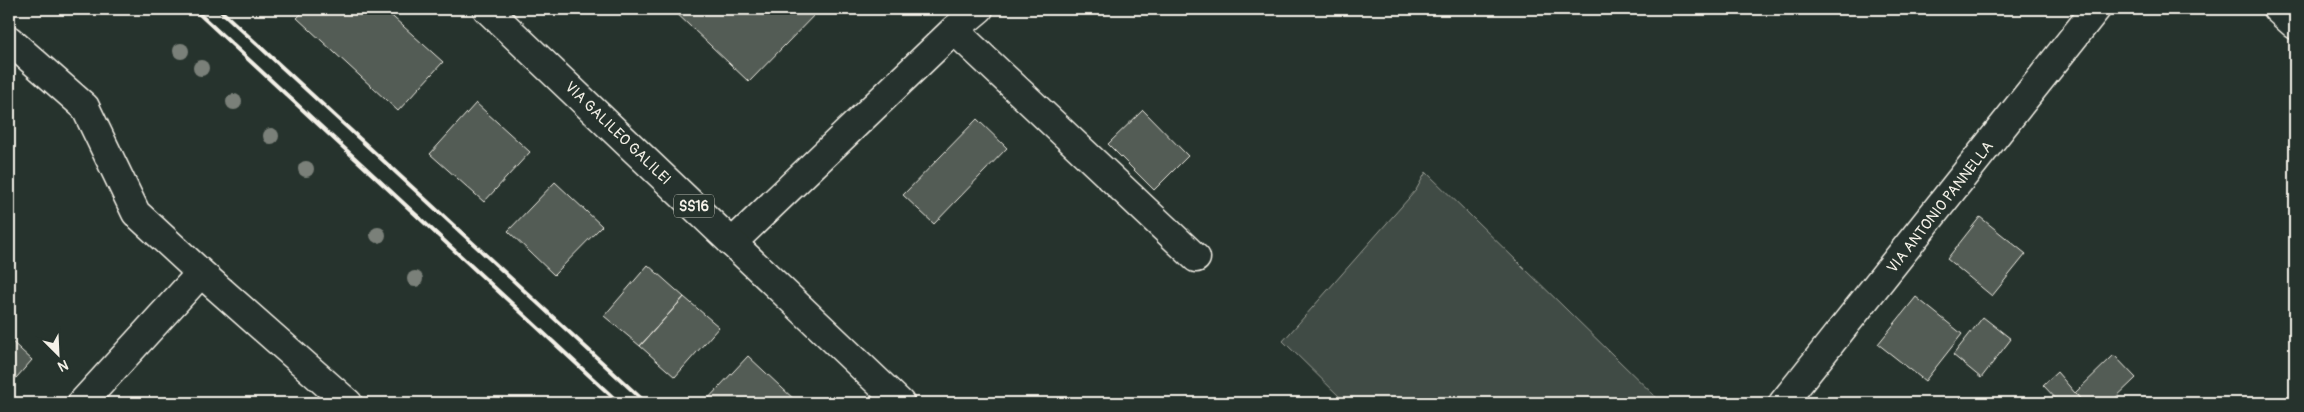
<svg xmlns="http://www.w3.org/2000/svg" width="2304" height="412" viewBox="0 0 2304 412" font-family="Pangolin,sans-serif">
  <style>
    .green { fill: #414b45; stroke: #9a9e96 }
    .building { fill: #525c55; stroke: #f4f1e8 }
    .lines { fill: none; stroke-linecap: round; stroke-linejoin: round }
    .minor-casing { stroke: #f4f1e8; stroke-width: 31 }
    .major-casing { stroke: #f4f1e8; stroke-width: 31 }
    .minor { stroke: #26332d; stroke-width: 28 }
    .major { stroke: #26332d; stroke-width: 28 }
    .rail { stroke: #f4f1e8; stroke-width: 4 }
    .tree { fill: #7a8079 }
    .labels { text-anchor: middle; stroke-width: 4; stroke-linejoin: round; paint-order: stroke }
    .shield { fill: #26332d; stroke: #b6b8b0; stroke-width: 1 }
    .shield-label { font-size: 14px; font-weight: bold; fill: #f4f1e8 }
    .street-label { font-size: 15px; fill: #f4f1e8; stroke: #26332d }
  </style>
  <rect width="100%" height="100%" fill="#26332d"/>
  <filter id="ink" filterUnits="userSpaceOnUse"><feTurbulence type="fractalNoise" baseFrequency=".02" numOctaves="2"/><feDisplacementMap in="SourceGraphic" scale="10" xChannelSelector="R" yChannelSelector="G"/><feConvolveMatrix kernelMatrix="1 2 1 2 8 2 1 2 1" color-interpolation-filters="sRGB"/></filter>
  <g filter="url(#ink)">
    <path class="green" d="M 1426,172 L 1662,403 L 1346,403 L 1283,341 L 1416,190 Z"/>
    <path class="building" d="M 306,9 L 384,9 L 443,62 L 398,111 L 297,18 Z
      M 672,9 L 820,9 L 749,82 Z
      M 476,103 L 530,152 L 484,202 L 430,154 Z
      M 1143,110 L 1188,156 L 1154,190 L 1108,144 Z
      M 977,119 L 1007,148 L 934,224 L 903,195 Z
      M 555,182 L 602,226 L 554,275 L 508,231 Z
      M 1980,217 L 2026,254 L 1992,296 L 1947,259 Z
      M 648,265 L 684,297 L 640,346 L 604,316 Z
      M 684,297 L 719,327 L 675,377 L 640,346 Z
      M 1916,297 L 1962,334 L 1925,381 L 1878,344 Z
      M 1983,317 L 2011,339 L 1981,378 L 1953,355 Z
      M 9,339 L 32,360 L 9,386 Z
      M 2114,355 L 2136,378 L 2110,403 L 2084,403 L 2075,393 Z
      M 748,356 L 798,403 L 704,403 Z
      M 2057,372 L 2075,393 L 2084,403 L 2060,403 L 2043,385 Z"/>
    <g class="lines">
      <defs>
        <path id="minor" d="M 2277,9 L 2295,25
          M 954,30 L 1196,258
          M 9,40 L 85,107 L 136,213 L 201,273 L 348,403
          M 732,243 L 954,30 L 979,9
          M 82,403 L 201,273
          M 1783,403 L 2096,9"/>
        <path id="major" d="M 487,9 L 900,403"/>
      </defs>
      <use href="#minor" class="minor-casing"/>
      <use href="#major" class="major-casing"/>
      <use href="#minor" class="minor"/>
      <use href="#major" class="major"/>
      <path class="rail" d="M 194,9 L 619,403
        M 219,9 L 646,403"/>
    </g>
    <g class="tree">
      <circle cx="181" cy="51" r="8"/>
      <circle cx="201" cy="68" r="8"/>
      <circle cx="234" cy="102" r="8"/>
      <circle cx="271" cy="136" r="8"/>
      <circle cx="306" cy="169" r="8"/>
      <circle cx="378" cy="235" r="8"/>
      <circle cx="415" cy="279" r="8"/>
    </g>
  </g>
  <g class="labels">
    <rect class="shield" x="674" y="194.5" width="40" height="23" rx="4"/>
    <g class="shield-label">
      <text x="694" y="211">SS16</text>
    </g>
    <g class="street-label">
      <text transform="translate(618 133) rotate(44)" y="5">VIA GALILEO GALILEI</text>
      <text transform="translate(1940 207) rotate(-52)" y="5">VIA ANTONIO PANNELLA</text>
    </g>
  </g>
  <rect width="2304" height="412" fill="none" stroke="#26332d" stroke-width="30"/>
  <rect x="15" y="15" width="2274" height="382" fill="none" stroke="#f4f1e8" stroke-width="2" filter="url(#ink)"/>
  <g transform="translate(58 354) rotate(156)" stroke="#26332d" stroke-width="4" paint-order="stroke">
  <path d="M0-4L9 19L0 12L-9 19Z" fill="#f4f1e8"/>
  <text y="-8" font-size="14" font-weight="bold" text-anchor="middle" fill="#f4f1e8">N</text>
  </g>
</svg>
